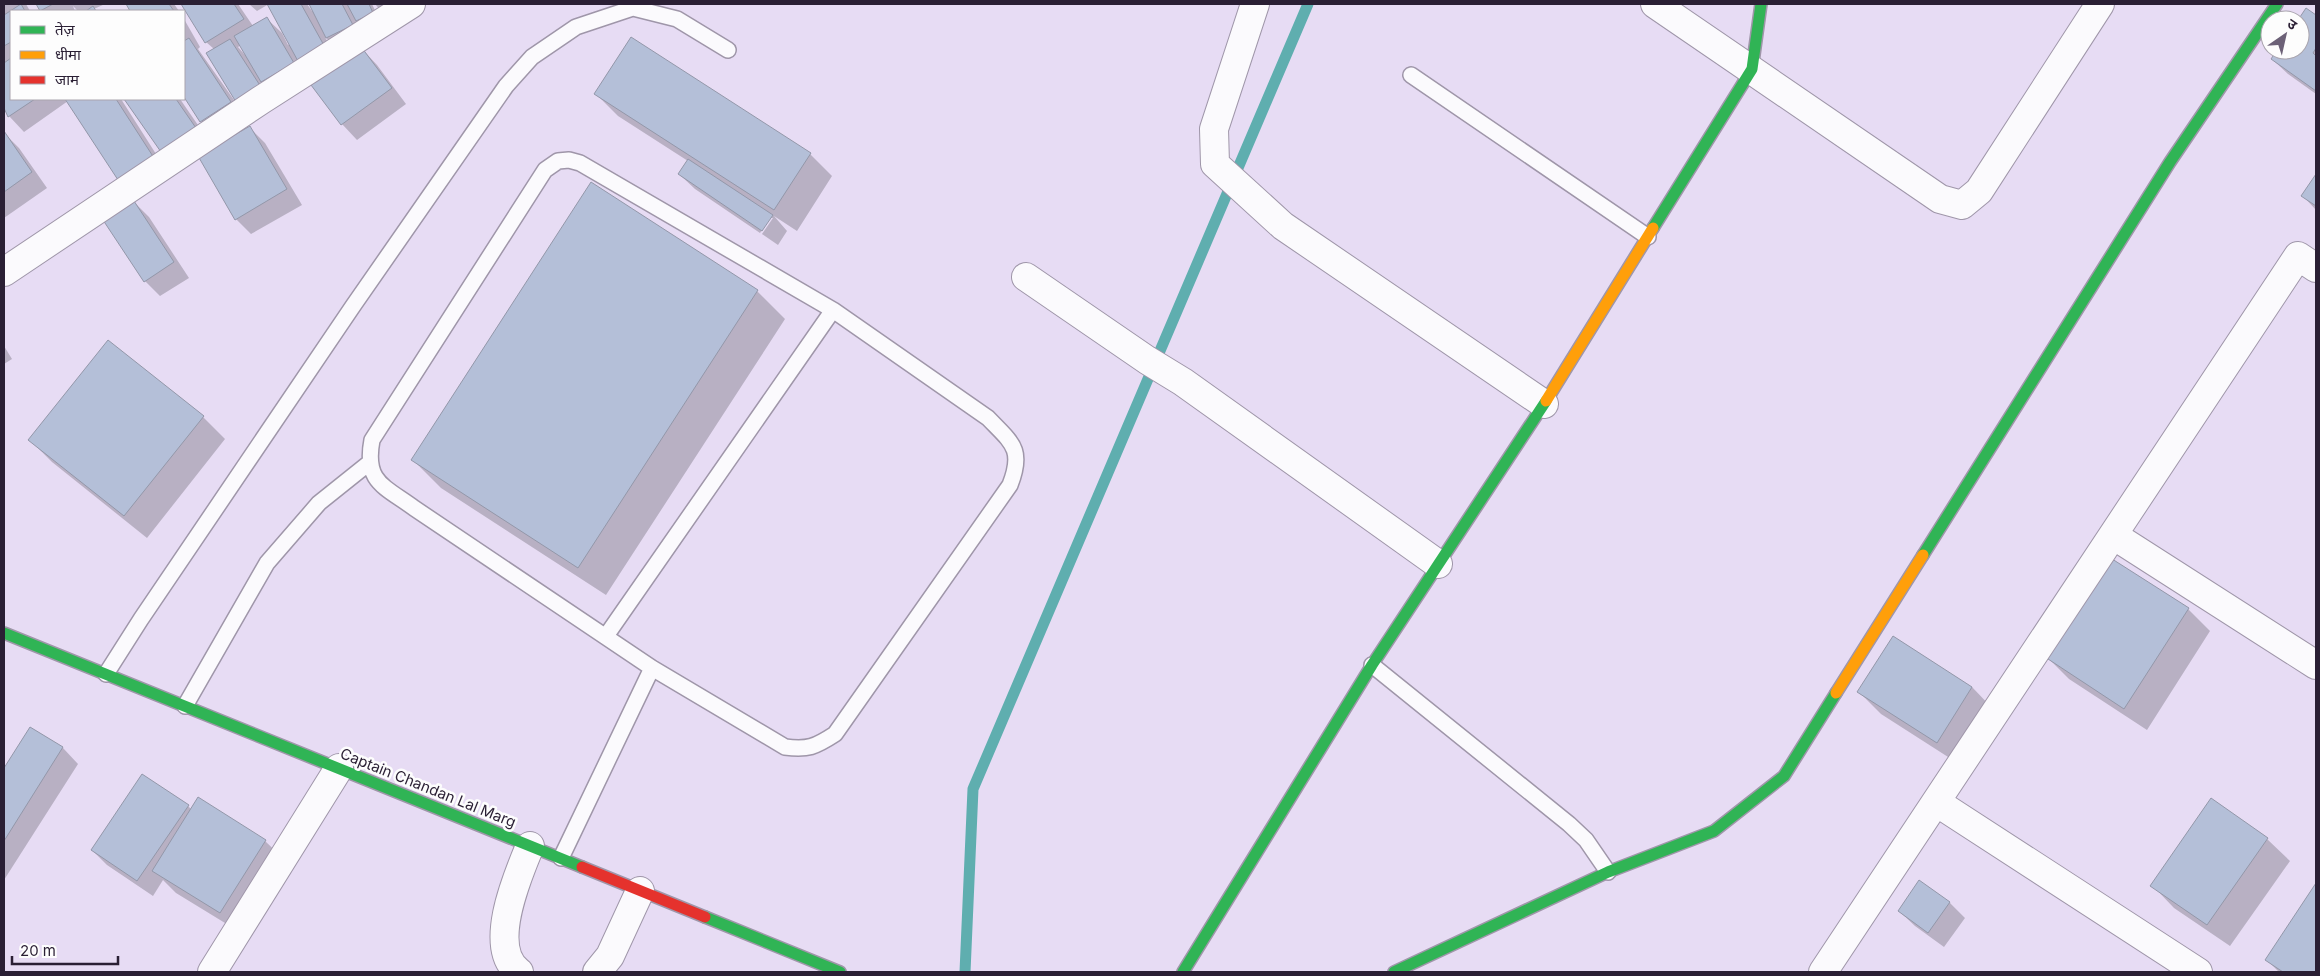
<svg xmlns="http://www.w3.org/2000/svg" width="2320" height="976" viewBox="0 0 2320 976" font-family="Inter,'Noto Sans Devanagari',sans-serif">
  <style>
    .shadow { fill: #0003; fill-rule: evenodd }
    .lines { fill: none; stroke-linecap: round; stroke-linejoin: round }
    .stream { stroke: #5faeaf; stroke-width: 11 }
    .building { fill: #b4bfd8; stroke: #9397a9 }
    .lane-casing { stroke: #9f96a9; stroke-width: 18 }
    .street-casing { stroke: #9f96a9; stroke-width: 30 }
    .fast-casing { stroke: #9f96a9; stroke-width: 14 }
    .slow-casing { stroke: #9f96a9; stroke-width: 14 }
    .jam-casing { stroke: #9f96a9; stroke-width: 14 }
    .lane { stroke: #fbfafd; stroke-width: 15 }
    .street { stroke: #fbfafd; stroke-width: 28 }
    .fast { stroke: #30b455; stroke-width: 11 }
    .slow { stroke: #ff9f0a; stroke-width: 11 }
    .jam { stroke: #e5322d; stroke-width: 11 }
    .labels { text-anchor: middle; stroke-width: 5; stroke-linejoin: round; paint-order: stroke }
    .street-label { font-size: 15px; fill: #2a1f34; stroke: #fdfdfd }
  </style>
  <rect width="100%" height="100%" fill="#e7dcf4"/>
  <path class="shadow" d="M 4,4 L 26,4 L 30,11 L 11,11 L 11,99 L 121,99 L 170,176 L 68,101 L 24,132 L 9,116 L 4,106 Z
    M 37,4 L 105,4 L 94,9 L 96,11 L 78,11 L 73,6 L 75,11 L 42,11 Z
    M 127,4 L 174,4 L 179,11 L 131,11 Z
    M 182,4 L 238,4 L 253,26 L 266,18 L 282,33 L 288,45 L 290,44 L 269,4 L 257,11 L 249,4 L 307,4 L 312,11 L 314,10 L 310,4 L 372,4 L 380,21 L 342,53 L 325,37 L 340,65 L 362,49 L 377,65 L 406,104 L 357,140 L 342,124 L 338,67 L 298,60 L 308,79 L 275,102 L 206,42 ZM 241,45 L 245,55 L 238,47 Z
    M 375,4 L 398,4 L 383,13 Z
    M 2307,10 L 2316,17 L 2316,94 L 2288,74 L 2272,59 L 2279,50 L 2300,50 L 2300,20 Z
    M 184,19 L 200,47 L 198,49 L 246,117 L 217,137 L 201,121 L 184,95 Z
    M 631,38 L 810,154 L 832,176 L 797,231 L 774,216 L 787,231 L 778,245 L 762,234 L 773,218 L 770,218 L 760,233 L 695,189 L 679,174 L 688,161 L 618,116 L 595,93 Z
    M 125,99 L 180,99 L 211,144 L 162,152 Z
    M 250,128 L 265,143 L 302,205 L 251,234 L 236,219 Z
    M 4,133 L 19,148 L 47,188 L 4,218 Z
    M 2316,176 L 2316,210 L 2303,196 Z
    M 134,202 L 149,217 L 189,278 L 160,296 L 145,281 Z
    M 757,291 L 785,319 L 606,595 L 441,488 L 413,460 Z
    M 4,346 L 12,359 L 4,364 Z
    M 203,417 L 225,439 L 147,538 L 52,462 L 30,440 Z
    M 2188,609 L 2210,631 L 2147,730 L 2069,679 L 2047,657 Z
    M 1972,687 L 1994,710 L 1959,764 L 1881,714 L 1859,692 Z
    M 31,728 L 63,748 L 78,764 L 4,880 L 4,770 Z
    M 188,806 L 192,810 L 265,841 L 288,863 L 243,934 L 176,893 L 163,880 L 153,896 L 107,865 L 92,850 Z
    M 2267,839 L 2290,861 L 2230,946 L 2174,908 L 2152,885 Z
    M 1920,882 L 1950,903 L 1965,918 L 1944,947 L 1915,926 L 1899,911 Z
    M 2316,885 L 2316,972 L 2279,972 L 2267,960 Z"/>
  <g class="lines">
    <path class="stream" d="M 965,972 L 973,789 L 1308,4"/>
  </g>
  <path class="building" d="M 21,4 L 25,11 L 11,11 L 11,42 L 4,46 L 4,15 Z
    M 36,4 L 53,4 L 40,11 Z
    M 126,4 L 169,4 L 174,11 L 130,11 Z
    M 181,4 L 234,4 L 244,19 L 205,43 Z
    M 267,4 L 301,4 L 326,49 L 299,63 Z
    M 309,4 L 342,4 L 353,25 L 326,38 Z
    M 347,4 L 369,4 L 373,13 L 356,21 Z
    M 93,6 L 96,11 L 86,11 Z
    M 2306,8 L 2316,15 L 2316,48 L 2313,53 L 2316,56 L 2316,91 L 2271,59 L 2277,50 L 2300,50 L 2300,20 L 2298,20 Z
    M 267,17 L 294,63 L 261,82 L 234,36 Z
    M 631,37 L 811,153 L 774,210 L 594,94 Z
    M 189,38 L 231,102 L 200,122 L 184,97 L 184,41 Z
    M 230,39 L 261,87 L 236,102 L 206,53 Z
    M 362,48 L 392,88 L 341,125 L 311,85 Z
    M 11,58 L 11,99 L 35,99 L 8,117 L 4,108 L 4,63 Z
    M 65,99 L 116,99 L 156,161 L 120,183 Z
    M 124,99 L 176,99 L 196,128 L 161,152 Z
    M 250,126 L 287,189 L 235,220 L 198,156 Z
    M 4,131 L 32,172 L 4,192 Z
    M 688,159 L 773,215 L 762,231 L 678,174 Z
    M 2316,174 L 2316,206 L 2301,196 Z
    M 591,182 L 758,290 L 578,568 L 411,460 Z
    M 134,201 L 174,262 L 144,282 L 103,220 Z
    M 108,340 L 204,416 L 124,516 L 28,440 Z
    M 2109,557 L 2189,608 L 2124,709 L 2045,657 Z
    M 1893,636 L 1972,687 L 1937,743 L 1857,692 Z
    M 30,727 L 63,747 L 4,841 L 4,768 Z
    M 142,774 L 189,805 L 137,881 L 91,850 Z
    M 198,797 L 266,840 L 220,913 L 152,871 Z
    M 2211,798 L 2268,838 L 2207,925 L 2150,886 Z
    M 1919,880 L 1950,902 L 1928,933 L 1898,911 Z
    M 2316,883 L 2316,972 L 2283,972 L 2265,960 Z"/>
  <g class="lines">
    <defs>
      <path id="lane" d="M 1411,75 L 1648,237
        M 569,160 L 580,163 L 833,310 L 988,418 C 1012,443 1024,449 1010,485 L 835,734 C 815,747 808,750 785,747 L 652,668 L 414,508 C 384,486 364,482 372,440 L 545,170 L 558,161 Z
        M 606,636 L 833,310
        M 1372,665 L 1569,824 L 1586,840 L 1608,872
        M 106,674 L 141,619 L 353,306 L 506,86 L 532,57 L 576,27 L 633,8 L 677,19 L 728,50
        M 185,706 L 267,563 L 319,503 L 369,463
        M 561,858 L 652,668"/>
      <path id="street" d="M 1255,4 L 1214,129 L 1215,164 L 1283,226 L 1544,404
        M 1655,4 L 1940,199 L 1962,205 L 1979,191 L 2100,4
        M 4,272 L 261,100 L 411,4
        M 1026,277 L 1147,360 L 1183,382 L 1438,564
        M 2113,535 L 2316,665
        M 1936,802 L 2198,972
        M 212,972 L 339,768
        M 519,972 C 486,948 518,875 530,846
        M 597,972 L 610,956 L 640,891
        M 1823,972 L 2298,256 L 2316,268"/>
      <path id="fast" d="M 1653,228 L 1752,69 L 1761,4
        M 1923,555 L 2170,162 L 2277,4
        M 4,633 L 582,867
        M 705,917 L 840,972
        M 1183,972 L 1372,665 L 1546,401
        M 1394,972 L 1608,872 L 1714,831 L 1784,776 L 1836,693"/>
      <path id="slow" d="M 1546,401 L 1653,228
        M 1836,693 L 1923,555"/>
      <path id="jam" d="M 582,867 L 705,917"/>
    </defs>
    <use href="#lane" class="lane-casing"/>
    <use href="#street" class="street-casing"/>
    <use href="#fast" class="fast-casing"/>
    <use href="#slow" class="slow-casing"/>
    <use href="#jam" class="jam-casing"/>
    <use href="#lane" class="lane"/>
    <use href="#street" class="street"/>
    <use href="#fast" class="fast"/>
    <use href="#slow" class="slow"/>
    <use href="#jam" class="jam"/>
  </g>
  <g class="labels">
    <g class="street-label">
      <text transform="translate(428 788) rotate(22)" y="5">Captain Chandan Lal Marg</text>
    </g>
  </g>
  <rect width="2320" height="976" fill="none" stroke="#2a1f34" stroke-width="10"/>
  <rect x="10" y="10" width="175" height="90" fill="#fdfdfd" stroke="#a9a4ad"/>
  <rect x="20" y="26" width="25" height="8" fill="#30b455" stroke="#a9a4ad"/>
  <text x="55" y="35" font-size="15" fill="#2a1f34">तेज़</text>
  <rect x="20" y="51" width="25" height="8" fill="#ff9f0a" stroke="#a9a4ad"/>
  <text x="55" y="60" font-size="15" fill="#2a1f34">धीमा</text>
  <rect x="20" y="76" width="25" height="8" fill="#e5322d" stroke="#a9a4ad"/>
  <text x="55" y="85" font-size="15" fill="#2a1f34">जाम</text>
  <g transform="translate(2285 35) rotate(34)"><circle r="24" fill="#fdfdfd" stroke="#a9a4ad"/>
  <path d="M0-4L9 19L0 12L-9 19Z" fill="#6c6177"/>
  <text y="-8" font-size="14" font-weight="bold" text-anchor="middle" fill="#2a1f34">उ</text>
  </g>
  <path d="M12 956v8h106v-8" fill="none" stroke="#2a1f34" stroke-width="2.5"/>
  <text x="20" y="956" font-size="15" fill="#2a1f34" stroke="#fdfdfd" stroke-width="4" paint-order="stroke">20 m</text>
</svg>
